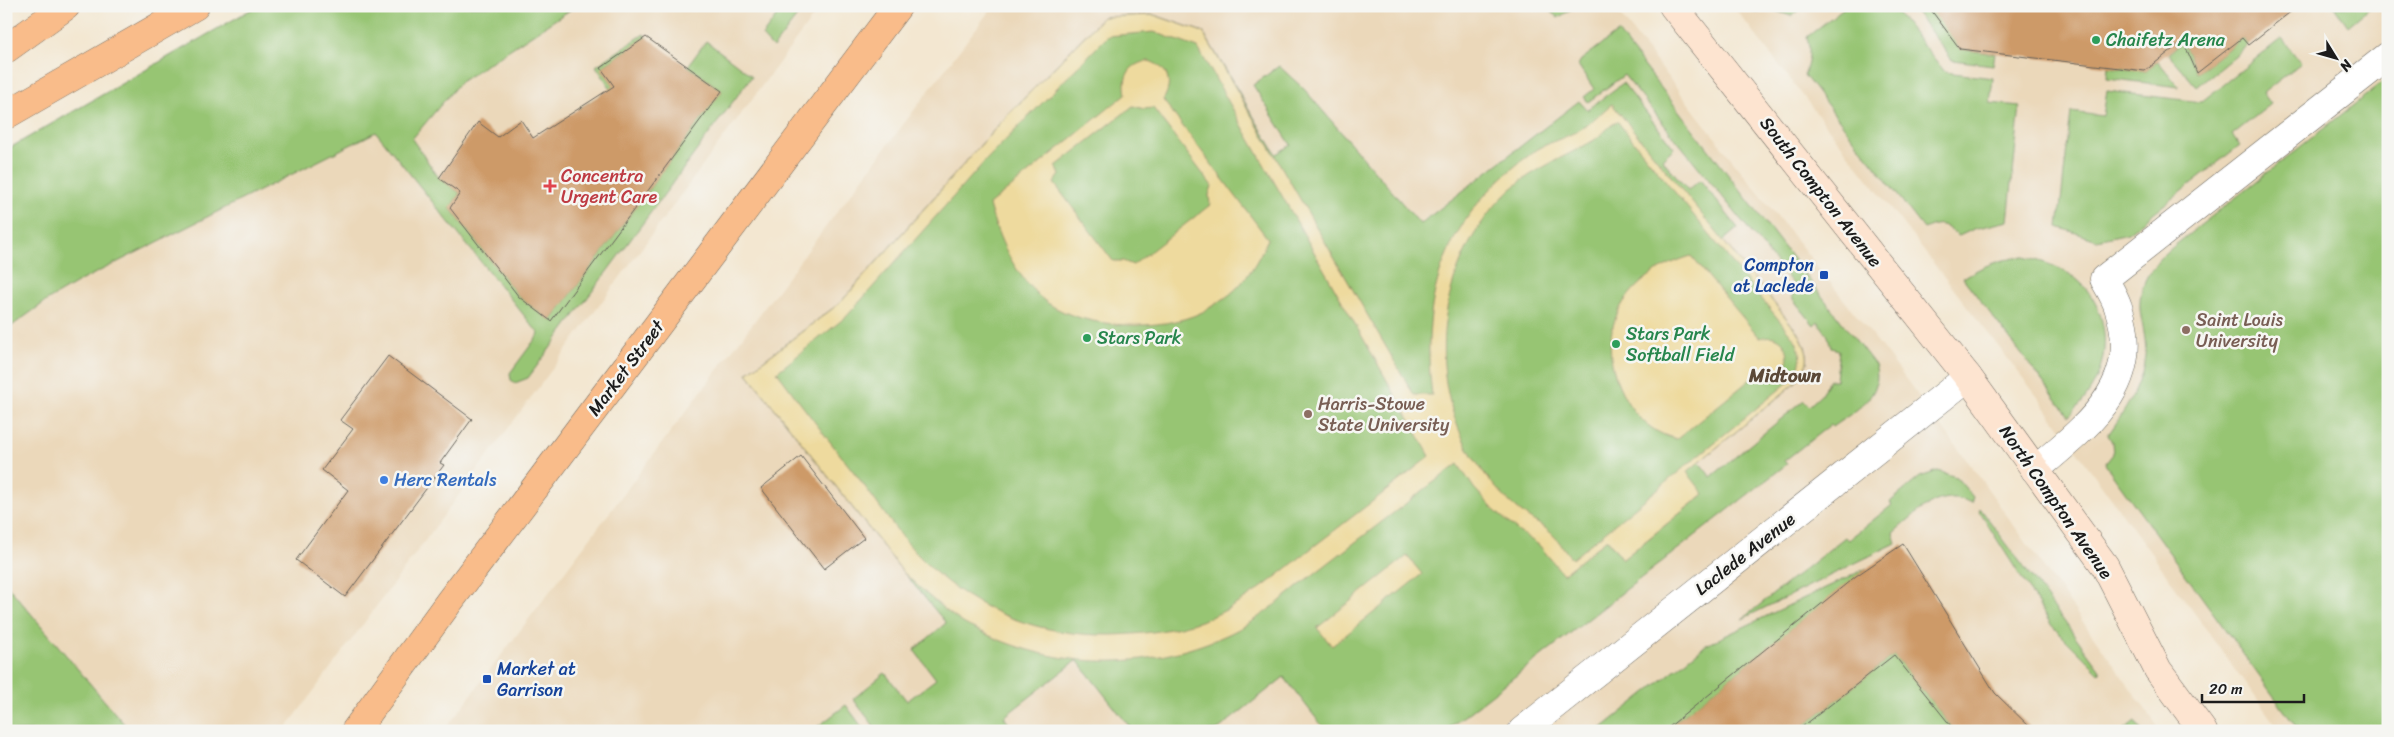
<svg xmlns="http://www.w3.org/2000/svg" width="2394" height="737" viewBox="0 0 2394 737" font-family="Sriracha,sans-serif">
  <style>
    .built { fill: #ebd8ba }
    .green { fill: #97c573; stroke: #5a7048; fill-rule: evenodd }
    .sand { fill: #eeda9e; stroke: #857b5d; fill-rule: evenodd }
    .building { fill: #cd9a68 }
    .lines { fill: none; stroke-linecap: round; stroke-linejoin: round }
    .pedestrian-casing { stroke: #67635b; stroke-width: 29 }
    .minor-casing { stroke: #67635b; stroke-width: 29 }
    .secondary-casing { stroke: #67635b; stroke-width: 29 }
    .primary-casing { stroke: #67635b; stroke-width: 29 }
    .motorway-casing { stroke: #67635b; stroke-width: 29 }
    .pedestrian { stroke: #fff; stroke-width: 28 }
    .minor { stroke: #fff; stroke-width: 28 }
    .secondary { stroke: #fde4d0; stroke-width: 28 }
    .primary { stroke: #f9bc8a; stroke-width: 28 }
    .motorway { stroke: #f9bc8a; stroke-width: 28 }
    .leisure-dot { fill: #2e9e5b; stroke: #f6f6f2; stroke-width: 2 }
    .health-dot { fill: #e0444e; stroke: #f6f6f2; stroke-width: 2 }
    .transit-dot { fill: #1a4fb4; stroke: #f6f6f2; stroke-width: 2 }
    .education-dot { fill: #8d6e63; stroke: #f6f6f2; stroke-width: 2 }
    .shop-dot { fill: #3f7fe0; stroke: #f6f6f2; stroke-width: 2 }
    .labels { text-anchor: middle; stroke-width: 5; stroke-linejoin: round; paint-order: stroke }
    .leisure-label { font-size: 18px; fill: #27864d; stroke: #f6f6f2; text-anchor: start }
    .health-label { font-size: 18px; fill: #be3a42; stroke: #f6f6f2; text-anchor: start }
    .street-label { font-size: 18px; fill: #1c1c1c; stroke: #f6f6f2 }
    .transit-label { font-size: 18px; fill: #164399; stroke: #f6f6f2; text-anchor: end }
    .education-label { font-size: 18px; fill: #785e54; stroke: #f6f6f2; text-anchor: start }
    .shop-label { font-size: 18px; fill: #366cbe; stroke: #f6f6f2; text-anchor: start }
    .neighbourhood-label { font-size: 19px; font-weight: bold; fill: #5a4837; stroke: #f6f6f2 }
  </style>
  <rect width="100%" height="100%" fill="#f6f6f2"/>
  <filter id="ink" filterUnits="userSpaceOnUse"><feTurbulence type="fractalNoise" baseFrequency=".02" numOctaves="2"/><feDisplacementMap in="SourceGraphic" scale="10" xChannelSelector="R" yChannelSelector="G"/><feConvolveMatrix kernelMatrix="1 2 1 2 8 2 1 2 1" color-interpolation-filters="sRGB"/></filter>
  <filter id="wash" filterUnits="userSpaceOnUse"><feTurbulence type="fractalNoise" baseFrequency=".0096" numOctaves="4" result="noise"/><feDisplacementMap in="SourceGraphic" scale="20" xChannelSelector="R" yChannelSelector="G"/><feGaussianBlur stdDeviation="1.12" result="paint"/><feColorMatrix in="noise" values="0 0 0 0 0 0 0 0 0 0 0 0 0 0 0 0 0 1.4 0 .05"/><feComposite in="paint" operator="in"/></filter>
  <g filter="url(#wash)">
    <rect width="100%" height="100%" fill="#f3e7d1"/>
    <path class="built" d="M 565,6 L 821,6 L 284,731 L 130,731 L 6,584 L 6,330 L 48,300 L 80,281 L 376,132 Z
      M 993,6 L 1613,6 L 1730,157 L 1884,350 L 1980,478 L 2161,731 L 444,731 Z
      M 1733,6 L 2388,6 L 2388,731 L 2280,731 L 2037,396 Z"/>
    <path class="green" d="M 257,6 L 576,6 L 460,82 L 412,139 L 439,178 L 460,193 L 450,208 L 519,297 L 551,321 L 722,91 L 688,66 L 706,41 L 752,76 L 528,378 L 515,383 L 511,380 L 510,373 L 539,334 L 376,132 L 80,281 L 48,300 L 6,330 L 6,150 Z
      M 768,6 L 805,6 L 773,48 L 762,36 L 778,14 Z
      M 1545,6 L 1576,6 L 1558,18 Z
      M 1749,6 L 1804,6 L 1791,16 L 1770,9 L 1753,12 Z
      M 1846,6 L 1892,6 L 1945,72 L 1993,78 L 1990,103 L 2020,106 L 2008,221 L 1974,229 L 1959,236 C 1943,226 1944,220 1924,229 L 1804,75 C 1809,63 1811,50 1807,37 Z
      M 1915,6 L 1930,6 L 1960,49 L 1995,54 L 1993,65 L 1952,60 L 1913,8 Z
      M 2334,6 L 2372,6 L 2348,26 Z
      M 1154,15 L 1203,32 L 1276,154 L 1291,145 L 1253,85 L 1279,66 L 1304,89 L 1420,224 L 1579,101 L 1587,110 L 1623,83 L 1674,148 L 1662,159 L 1688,190 L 1700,180 L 1738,228 L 1723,241 L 1800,335 C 1811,358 1810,364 1794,384 L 1699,462 L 1711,477 L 1804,400 L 1809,406 L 1821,395 L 1829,380 L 1836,380 L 1839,350 L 1831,348 L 1828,336 L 1818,321 L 1814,325 L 1792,298 L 1793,284 L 1624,75 L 1588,102 L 1584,97 L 1594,89 L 1578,65 L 1581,60 L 1618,32 L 1875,365 C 1885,397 1854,411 1832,427 L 1830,425 L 1784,461 L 1787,464 L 1445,731 L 1326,731 L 1284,677 L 1216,731 L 1133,731 L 1077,660 L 1004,717 L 1014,731 L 869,731 L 874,726 L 853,699 L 885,673 L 907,701 L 936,679 L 914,650 L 946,623 L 903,572 L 747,373 L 840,303 L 1003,120 L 1103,17 ZM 1704,494 L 1623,559 L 1607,539 Z
      M 644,34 L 646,37 L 601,68 L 621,95 L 599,124 L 578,109 L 611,89 L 596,66 Z
      M 2242,38 L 2248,45 L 2197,87 L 2168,54 L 2183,41 L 2197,73 Z
      M 2282,38 L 2301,63 L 2263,93 L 2271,104 L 2232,135 L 2240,145 L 2128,233 L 2097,240 L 2058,227 L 2071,112 L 2103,116 L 2107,91 L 2201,102 Z
      M 2158,61 L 2179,87 L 2107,78 L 2108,67 L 2145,71 Z
      M 2388,78 L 2388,731 L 2299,731 L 2105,464 L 2113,454 L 2112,442 L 2108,435 C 2125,411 2142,385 2145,355 C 2147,343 2143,329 2141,317 C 2135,283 2154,262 2179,242 Z
      M 2024,257 C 2044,262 2066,268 2082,284 C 2119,325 2107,382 2069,416 L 1963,278 C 1984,265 2000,259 2024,257 Z
      M 1938,471 L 1956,477 L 1973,497 L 1971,503 C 1940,486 1915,515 1893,533 L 1896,543 L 1742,619 L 1845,537 L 1848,540 L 1892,505 L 1890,502 L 1920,477 Z
      M 1980,508 L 2101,671 L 2099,673 L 2052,626 L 1979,511 Z
      M 1867,568 L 1664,731 L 1598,731 L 1706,645 Z
      M 6,584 L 130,731 L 6,731 Z
      M 1894,655 L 1955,731 L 1797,731 Z
      M 846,705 L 865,731 L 812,731 Z
      M 2135,721 L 2142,731 L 2122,731 Z"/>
    <path class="sand" d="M 1154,15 L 1203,32 L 1414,395 L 1432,395 C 1419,292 1446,216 1532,153 C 1547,142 1564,139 1579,130 C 1591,124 1601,112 1612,104 L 1800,335 C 1811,358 1810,364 1794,384 L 1687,472 L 1704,494 L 1623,559 L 1607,539 L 1563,574 L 1539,545 L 1519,532 L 1494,510 L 1474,488 L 1458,464 C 1410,500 1362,537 1314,574 C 1288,594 1261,619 1231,633 C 1154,669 1068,671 990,636 C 981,631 971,628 963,623 C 941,608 922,590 903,572 L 747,373 L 840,303 L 1003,120 L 1103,17 ZM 1154,32 L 1198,48 L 1430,456 C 1392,487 1352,517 1313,547 C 1287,568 1255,595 1226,610 C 1189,629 1151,634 1110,635 C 1042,636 975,612 927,564 C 901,539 881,508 860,480 C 832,444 803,408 777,372 L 847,316 L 986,160 L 1108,36 ZM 1617,121 L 1796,341 C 1804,359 1801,365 1791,380 L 1572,559 C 1565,551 1559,540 1551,533 C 1544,526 1534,522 1526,516 C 1509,503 1494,487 1482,470 C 1420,387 1435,260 1510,190 C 1535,168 1563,158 1591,142 C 1600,137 1608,127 1617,121 Z
      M 1149,61 C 1168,67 1174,83 1163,100 L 1268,239 C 1258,260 1247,281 1229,295 C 1219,302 1205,312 1193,316 C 1151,332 1074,328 1040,297 C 1013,271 999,240 989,205 L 1126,94 C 1122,76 1130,63 1149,61 ZM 1133,106 L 1144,109 L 1153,108 L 1212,186 L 1209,195 L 1210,205 L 1133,265 L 1123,261 L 1113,261 L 1054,183 L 1060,175 L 1056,166 Z
      M 1691,256 L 1760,338 C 1795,326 1800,385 1757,374 L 1677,439 C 1651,433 1633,415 1622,392 C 1590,327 1628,275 1691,256 Z
      M 1407,556 L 1422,574 L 1332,646 L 1317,628 Z"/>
    <g id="blocks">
      <path class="building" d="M 1928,6 L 2298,6 L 2248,45 L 2242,38 L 2197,73 L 2183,41 L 2145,71 L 1960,49 Z
        M 646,37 L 722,91 L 551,321 L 519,297 L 450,208 L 460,193 L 439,178 L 478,122 L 498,137 L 521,120 L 533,138 L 614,86 L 601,68 Z
        M 388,356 L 472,419 L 440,463 L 444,465 L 345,597 L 296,560 L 348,490 L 322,470 L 353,429 L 340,420 Z
        M 801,456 L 864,538 L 824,569 L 761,488 Z
        M 1903,544 L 1995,693 L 2034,731 L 1955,731 L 1894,655 L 1797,731 L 1664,731 L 1856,576 Z"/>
    </g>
  </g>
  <g filter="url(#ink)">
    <use href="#blocks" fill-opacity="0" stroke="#67635b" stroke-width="1"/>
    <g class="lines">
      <defs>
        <path id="pedestrian" d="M 2035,470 C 2087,426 2145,384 2118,307 C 2115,297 2109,288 2104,279 L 2388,56"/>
        <path id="minor" d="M 1522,731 L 1968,377"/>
        <path id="secondary" d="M 1673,6 L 1968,377 L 2105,566 L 2158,670 L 2203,731"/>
        <path id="primary" d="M 355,731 L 449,602 L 898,6"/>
        <path id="motorway" d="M 6,49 L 66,6
          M 6,115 L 195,6"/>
      </defs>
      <use href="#pedestrian" class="pedestrian-casing"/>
      <use href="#minor" class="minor-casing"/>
      <use href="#secondary" class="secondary-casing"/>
      <use href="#primary" class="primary-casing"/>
      <use href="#motorway" class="motorway-casing"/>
      <use href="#pedestrian" class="pedestrian"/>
      <use href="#minor" class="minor"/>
      <use href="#secondary" class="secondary"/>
      <use href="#primary" class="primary"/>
      <use href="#motorway" class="motorway"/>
    </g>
  </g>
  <g class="leisure-dot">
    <circle cx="2096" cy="40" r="5"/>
    <circle cx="1087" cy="338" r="5"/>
    <circle cx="1616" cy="344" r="5"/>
  </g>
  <path class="health-dot" d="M547.5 178.5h5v5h5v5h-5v5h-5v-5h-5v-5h5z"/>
  <g class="transit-dot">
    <rect x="1819" y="270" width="10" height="10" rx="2.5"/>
    <rect x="482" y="674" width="10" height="10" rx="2.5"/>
  </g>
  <g class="education-dot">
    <circle cx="2186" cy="330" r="5"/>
    <circle cx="1308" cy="414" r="5"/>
  </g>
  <circle class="shop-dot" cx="384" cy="480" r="5"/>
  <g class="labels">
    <g class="leisure-label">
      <text x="2106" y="46">Chaifetz Arena</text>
      <text x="1626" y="340">Stars Park<tspan x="1626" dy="21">Softball Field</tspan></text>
      <text x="1097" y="344">Stars Park</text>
    </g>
    <g class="health-label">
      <text x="561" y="182">Concentra<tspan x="561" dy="21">Urgent Care</tspan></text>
    </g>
    <g class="street-label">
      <text transform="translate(1821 192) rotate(52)" y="6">South Compton Avenue</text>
      <text transform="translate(626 368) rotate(-53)" y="6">Market Street</text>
      <text transform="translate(2056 502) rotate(55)" y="6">North Compton Avenue</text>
      <text transform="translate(1745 554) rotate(-38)" y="6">Laclede Avenue</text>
    </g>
    <g class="transit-label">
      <text x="1814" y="271">Compton<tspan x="1814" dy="21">at Laclede</tspan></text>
      <text x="497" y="675" text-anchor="start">Market at<tspan x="497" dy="21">Garrison</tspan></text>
    </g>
    <g class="education-label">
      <text x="2196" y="326">Saint Louis<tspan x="2196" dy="21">University</tspan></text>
      <text x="1318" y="410">Harris-Stowe<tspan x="1318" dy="21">State University</tspan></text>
    </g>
    <g class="shop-label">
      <text x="394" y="486">Herc Rentals</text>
    </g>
    <g class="neighbourhood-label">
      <text x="1785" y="382">Midtown</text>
    </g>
  </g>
  <rect width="2394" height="737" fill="none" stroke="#f6f6f2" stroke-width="25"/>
  <g transform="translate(2336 58) rotate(127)" stroke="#f6f6f2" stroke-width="4" paint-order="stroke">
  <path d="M0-4L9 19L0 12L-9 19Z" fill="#1c1c1c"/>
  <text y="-8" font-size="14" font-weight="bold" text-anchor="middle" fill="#1c1c1c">N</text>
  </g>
  <path d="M2202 694v8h102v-8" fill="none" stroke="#1c1c1c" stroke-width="2.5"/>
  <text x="2209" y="694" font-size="15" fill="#1c1c1c" stroke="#f6f6f2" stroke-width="4" paint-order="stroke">20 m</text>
</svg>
